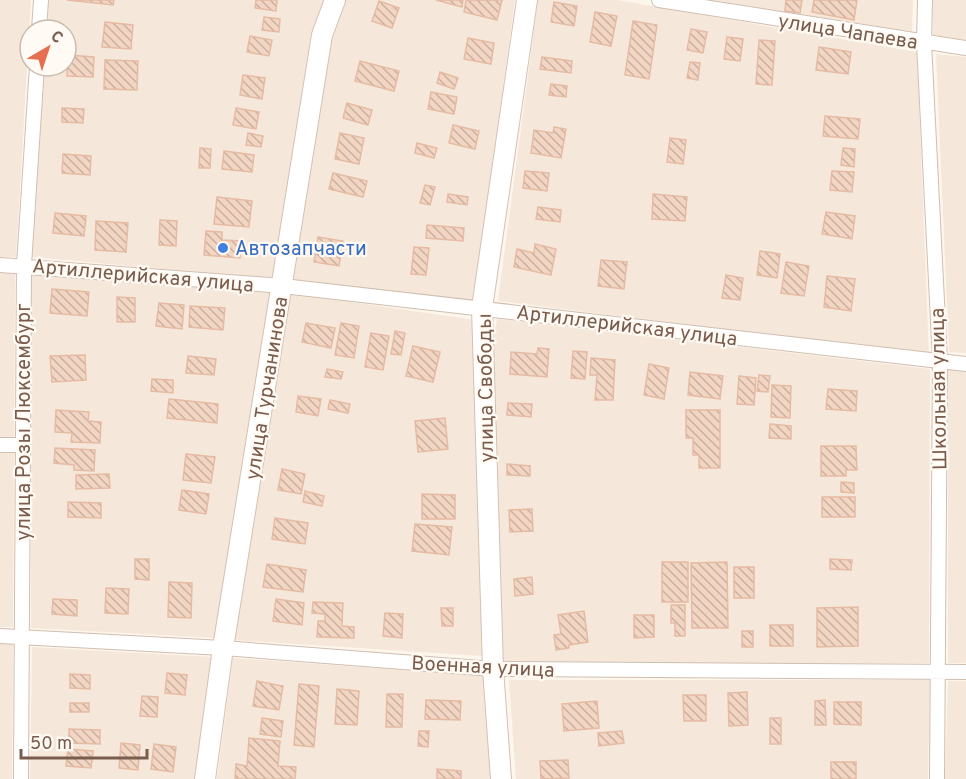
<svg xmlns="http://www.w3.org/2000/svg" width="966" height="779" viewBox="0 0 966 779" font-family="Overpass,sans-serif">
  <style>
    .residential { fill: #f5e8da }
    .building { fill: url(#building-back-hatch); stroke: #e6bba3; stroke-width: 1.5 }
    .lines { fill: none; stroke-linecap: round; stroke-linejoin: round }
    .street-casing { stroke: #d1beb0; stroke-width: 16 }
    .secondary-casing { stroke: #d6c0b0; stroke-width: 22 }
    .street { stroke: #fff; stroke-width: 14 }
    .secondary { stroke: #fff; stroke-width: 20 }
    .shop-dot { fill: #3f7fe0; stroke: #fffaf3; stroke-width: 2 }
    .labels { text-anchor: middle; stroke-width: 4.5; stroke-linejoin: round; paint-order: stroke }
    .street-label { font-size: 20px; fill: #7a5c4d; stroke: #fffaf3 }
    .shop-label { font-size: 20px; fill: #366cbe; stroke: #fffaf3; text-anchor: start }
  </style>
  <defs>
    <pattern id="building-back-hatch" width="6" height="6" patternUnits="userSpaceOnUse" patternTransform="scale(1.5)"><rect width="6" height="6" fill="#f3d5c3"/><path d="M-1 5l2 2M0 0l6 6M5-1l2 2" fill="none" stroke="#cab0a1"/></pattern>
  </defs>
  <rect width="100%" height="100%" fill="#fdf6ec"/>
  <path class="residential" d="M 0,0 L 31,0 L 16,257 L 0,257 Z
    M 48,0 L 325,0 L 311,33 L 273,279 L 32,257 L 44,66 L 66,66 L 66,30 L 46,30 Z
    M 345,0 L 515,0 L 473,302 L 293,280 L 327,41 Z
    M 538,0 L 617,0 L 917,52 L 929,355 L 498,301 Z
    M 700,0 L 913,0 L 912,31 L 859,29 Z
    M 933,0 L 966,0 L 966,40 L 933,37 Z
    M 936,54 L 966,57 L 966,353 L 949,352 Z
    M 0,272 L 15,272 L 13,627 L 0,627 Z
    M 30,272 L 270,293 L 216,638 L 31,628 Z
    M 289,293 L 475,320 L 482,656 L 234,640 Z
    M 497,319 L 930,369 L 929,663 L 503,664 L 494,489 L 493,345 Z
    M 948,369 L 966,371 L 966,663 L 948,663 Z
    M 0,643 L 13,643 L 12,779 L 0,779 Z
    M 32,647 L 213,657 L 194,779 L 30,779 Z
    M 233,658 L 484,676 L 492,779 L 217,779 Z
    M 509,680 L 930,680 L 928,779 L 516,779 Z
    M 948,681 L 966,681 L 966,779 L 945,779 Z"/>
  <path class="building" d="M 67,0 L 114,0 L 113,5 Z
    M 256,0 L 277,0 L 276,11 L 255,8 Z
    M 436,0 L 463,0 L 462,7 Z
    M 466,0 L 502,0 L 497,20 L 464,12 Z
    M 786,0 L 802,0 L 800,13 L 785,11 Z
    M 814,0 L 857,0 L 854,20 L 812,12 Z
    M 379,1 L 399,8 L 392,28 L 372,21 Z
    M 554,2 L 577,6 L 574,26 L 551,22 Z
    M 595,12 L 617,16 L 611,46 L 590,42 Z
    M 264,17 L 280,19 L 279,32 L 262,30 Z
    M 633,21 L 657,25 L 649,79 L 625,75 Z
    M 105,22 L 133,25 L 131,49 L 102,47 Z
    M 691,29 L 707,32 L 703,53 L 687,50 Z
    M 250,36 L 272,40 L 269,56 L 247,52 Z
    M 727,37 L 743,39 L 740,61 L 724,59 Z
    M 468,38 L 494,43 L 491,64 L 464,59 Z
    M 759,40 L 775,41 L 772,85 L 756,84 Z
    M 819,47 L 851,52 L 848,74 L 816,70 Z
    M 68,55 L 94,57 L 93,77 L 67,76 Z
    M 542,57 L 572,61 L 571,73 L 540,69 Z
    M 105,60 L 138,61 L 137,90 L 104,89 Z
    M 360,61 L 399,71 L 394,91 L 355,81 Z
    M 690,62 L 700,63 L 698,80 L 687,78 Z
    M 440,72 L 458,78 L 454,89 L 437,83 Z
    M 243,75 L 265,78 L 262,99 L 240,95 Z
    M 551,84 L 567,86 L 566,97 L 549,95 Z
    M 431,92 L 457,97 L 454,114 L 428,109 Z
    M 347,103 L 372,110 L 368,125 L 343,118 Z
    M 62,108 L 84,109 L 83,123 L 62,122 Z
    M 236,108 L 259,112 L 256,129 L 233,125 Z
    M 825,116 L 860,119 L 858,139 L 823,136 Z
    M 453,125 L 479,131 L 475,149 L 449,143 Z
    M 554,127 L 566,129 L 561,158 L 531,153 L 534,130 L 553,133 Z
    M 248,133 L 263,136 L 261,147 L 246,145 Z
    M 340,133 L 364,138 L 359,164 L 335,159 Z
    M 670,138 L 686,140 L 683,164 L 667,162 Z
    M 417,143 L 437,148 L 434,158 L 415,153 Z
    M 200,148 L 211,149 L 210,168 L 199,168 Z
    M 843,148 L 855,149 L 854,167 L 841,165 Z
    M 224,151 L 254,155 L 252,172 L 222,169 Z
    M 63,154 L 91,156 L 90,175 L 62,173 Z
    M 525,171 L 549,173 L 547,191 L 523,188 Z
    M 832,171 L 854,172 L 852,192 L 830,190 Z
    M 333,173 L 367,181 L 363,197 L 329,189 Z
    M 425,185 L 435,187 L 430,205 L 420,203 Z
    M 448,194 L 468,197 L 467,205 L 447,202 Z
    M 653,194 L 687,197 L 685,221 L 652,219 Z
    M 217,197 L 252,201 L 249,227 L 214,224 Z
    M 538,207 L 561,210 L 560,222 L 536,219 Z
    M 826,212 L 855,216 L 852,239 L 822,234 Z
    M 55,213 L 86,216 L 84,236 L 53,233 Z
    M 160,220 L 177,221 L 176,246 L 159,245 Z
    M 96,221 L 128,223 L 126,252 L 95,250 Z
    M 427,225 L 464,228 L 463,241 L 426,238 Z
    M 206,231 L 222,232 L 222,240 L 241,241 L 240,258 L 204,255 Z
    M 318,237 L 343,241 L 339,266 L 314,262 Z
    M 535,244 L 556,249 L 551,275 L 514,267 L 517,249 L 534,253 Z
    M 414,247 L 429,248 L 426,275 L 411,274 Z
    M 760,251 L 780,254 L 777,278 L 757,275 Z
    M 601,260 L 627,262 L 624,289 L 598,286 Z
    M 786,262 L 809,266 L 804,296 L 781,293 Z
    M 726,275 L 743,278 L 740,300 L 722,298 Z
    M 827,276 L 855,279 L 851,311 L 824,307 Z
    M 52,289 L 89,292 L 87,316 L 50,313 Z
    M 117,297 L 135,298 L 135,322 L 117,322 Z
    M 159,303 L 184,305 L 182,329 L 156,326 Z
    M 190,306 L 225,308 L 223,330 L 189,327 Z
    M 306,323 L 335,328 L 331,348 L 302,342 Z
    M 341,323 L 359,326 L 354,358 L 335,355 Z
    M 395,331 L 405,333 L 401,355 L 391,354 Z
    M 371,333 L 389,336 L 383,370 L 365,367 Z
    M 413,346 L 440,352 L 433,382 L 406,376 Z
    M 538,348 L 549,349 L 547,377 L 510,374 L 511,352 L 537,354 Z
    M 573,351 L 587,352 L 585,379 L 571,378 Z
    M 85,355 L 86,380 L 52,382 L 50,356 Z
    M 188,356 L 216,359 L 214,375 L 186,373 Z
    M 591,358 L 615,360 L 613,400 L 595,400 L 597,375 L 590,375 Z
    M 649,364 L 669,368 L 664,399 L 644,395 Z
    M 327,369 L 343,372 L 341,379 L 325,377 Z
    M 690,372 L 723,376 L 720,399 L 688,395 Z
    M 759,375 L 770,376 L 768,392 L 757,391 Z
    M 739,376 L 756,378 L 754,405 L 737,404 Z
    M 152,379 L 173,380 L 173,393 L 151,391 Z
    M 772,385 L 791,386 L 790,418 L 771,417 Z
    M 828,389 L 857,391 L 856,411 L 826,409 Z
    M 298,396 L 321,399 L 318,416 L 296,412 Z
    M 169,399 L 218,404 L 217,423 L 167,418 Z
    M 330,400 L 350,404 L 348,413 L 328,409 Z
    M 508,403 L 532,404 L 531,417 L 507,415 Z
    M 56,410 L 89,412 L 88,421 L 101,422 L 100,443 L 71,442 L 72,433 L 55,432 Z
    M 686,410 L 720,410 L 720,468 L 699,468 L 699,455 L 693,455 L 693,438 L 686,438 Z
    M 445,418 L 448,449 L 418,452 L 415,421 Z
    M 770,424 L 791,426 L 791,439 L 769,438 Z
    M 821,446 L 856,446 L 857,470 L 846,470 L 846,476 L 821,476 Z
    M 55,448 L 95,450 L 94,471 L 74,470 L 74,465 L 54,463 Z
    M 186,454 L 215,457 L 211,483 L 183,480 Z
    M 507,464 L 530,466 L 530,476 L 507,475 Z
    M 282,469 L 305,474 L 301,494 L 278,490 Z
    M 109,474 L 110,488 L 76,489 L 76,475 Z
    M 841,482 L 854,483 L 854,493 L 841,492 Z
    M 182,490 L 209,494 L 206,514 L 179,510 Z
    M 305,491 L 324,496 L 322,506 L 303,502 Z
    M 422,494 L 455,495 L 455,519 L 422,519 Z
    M 822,497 L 855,497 L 855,517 L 822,517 Z
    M 68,502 L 101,503 L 101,518 L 68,517 Z
    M 532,509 L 533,531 L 510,532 L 509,510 Z
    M 275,518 L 308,523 L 305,544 L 272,539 Z
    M 415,524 L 452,527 L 449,555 L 412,551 Z
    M 135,559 L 149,559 L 149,580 L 135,579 Z
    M 830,559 L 852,560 L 851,570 L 830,569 Z
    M 662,562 L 688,562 L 688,602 L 662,602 Z
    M 727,562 L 728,628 L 692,628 L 691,563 Z
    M 267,564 L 306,570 L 303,592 L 263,587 Z
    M 734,567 L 754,567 L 754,598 L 734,598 Z
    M 532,577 L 533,594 L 515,596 L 514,579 Z
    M 169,582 L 192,583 L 191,618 L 168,617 Z
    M 106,588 L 129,589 L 128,614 L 105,613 Z
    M 53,599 L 77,600 L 77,616 L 52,614 Z
    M 276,599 L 304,603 L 302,625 L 273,621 Z
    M 313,602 L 343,603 L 342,626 L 354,627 L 354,638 L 317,637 L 318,621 L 325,621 L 325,614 L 312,613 Z
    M 671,605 L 685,605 L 685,636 L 675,636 L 675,623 L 671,623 Z
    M 858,607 L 858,646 L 817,647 L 817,608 Z
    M 441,608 L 453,608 L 453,626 L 442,626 Z
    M 584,611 L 588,642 L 569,645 L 569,648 L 556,650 L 554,635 L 561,634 L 558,615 Z
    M 385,613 L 403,614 L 402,638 L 383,636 Z
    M 634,615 L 654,615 L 654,637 L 634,638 Z
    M 770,625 L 793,625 L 793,646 L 770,646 Z
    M 742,631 L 753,631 L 753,647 L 742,647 Z
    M 167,673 L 187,675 L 185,695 L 165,693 Z
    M 70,674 L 90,675 L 90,689 L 70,688 Z
    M 257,681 L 283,686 L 279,710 L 253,706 Z
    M 299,684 L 319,686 L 314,747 L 294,745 Z
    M 337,689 L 359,691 L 357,725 L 335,724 Z
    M 747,692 L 748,725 L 729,726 L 728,693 Z
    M 387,694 L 403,694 L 402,727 L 386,727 Z
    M 683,695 L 706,695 L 706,721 L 684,721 Z
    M 142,696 L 158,697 L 157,717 L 140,716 Z
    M 426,700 L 461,701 L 460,720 L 425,719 Z
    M 825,700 L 826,725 L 815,725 L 815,701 Z
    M 597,701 L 599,728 L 564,731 L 562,704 Z
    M 834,702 L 861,702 L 861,725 L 834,724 Z
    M 70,703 L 89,703 L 89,712 L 70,712 Z
    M 262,718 L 283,721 L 281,737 L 260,734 Z
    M 770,718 L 781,718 L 781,744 L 770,744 Z
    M 69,729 L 100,730 L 100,744 L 69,743 Z
    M 419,731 L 429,731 L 428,747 L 418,746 Z
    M 622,731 L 624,743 L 599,746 L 598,733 Z
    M 249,738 L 280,741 L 278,766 L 296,767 L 295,779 L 235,779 L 236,764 L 247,766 Z
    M 121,743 L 140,745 L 138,770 L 119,768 Z
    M 154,744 L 176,747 L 173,772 L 151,769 Z
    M 68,749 L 93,751 L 91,768 L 66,766 Z
    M 568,760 L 569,778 L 541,779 L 540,761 Z
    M 831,762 L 856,762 L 856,779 L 831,779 Z
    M 437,769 L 461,771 L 461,779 L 437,779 Z"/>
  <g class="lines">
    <defs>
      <path id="street" d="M 659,0 L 966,48
        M 925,0 L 924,43 L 940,361 L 937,779
        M 39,30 L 41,0
        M 0,265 L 283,286 L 966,364
        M 0,445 L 23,445
        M 0,636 L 223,648 L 493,669 L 966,672
        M 21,779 L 24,265 L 37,66"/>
      <path id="secondary" d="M 205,779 L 223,648 L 322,35 L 335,0
        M 501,779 L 493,669 L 482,308 L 527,0"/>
    </defs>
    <use href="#street" class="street-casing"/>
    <use href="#secondary" class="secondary-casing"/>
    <use href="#street" class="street"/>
    <use href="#secondary" class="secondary"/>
  </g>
  <circle class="shop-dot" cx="223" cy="248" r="6"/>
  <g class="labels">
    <g class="street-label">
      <text transform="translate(848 31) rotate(9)" y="7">улица Чапаева</text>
      <text transform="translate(143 275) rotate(5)" y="7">Артиллерийская улица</text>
      <text transform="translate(627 325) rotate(7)" y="7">Артиллерийская улица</text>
      <text transform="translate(266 388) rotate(-81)" y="7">улица Турчанинова</text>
      <text transform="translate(485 388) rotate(-91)" y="7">улица Свободы</text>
      <text transform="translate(938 389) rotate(-91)" y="7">Школьная улица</text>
      <text transform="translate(23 422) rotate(-90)" y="7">улица Розы Люксембург</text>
      <text transform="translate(483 666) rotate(3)" y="7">Военная улица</text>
    </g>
    <g class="shop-label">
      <text x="235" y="255">Автозапчасти</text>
    </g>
  </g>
  <g transform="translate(48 48) rotate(39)"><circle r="28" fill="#fffaf3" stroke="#cabbb1" stroke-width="1.5"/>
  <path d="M0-4.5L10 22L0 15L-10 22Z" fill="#e76f51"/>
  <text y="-9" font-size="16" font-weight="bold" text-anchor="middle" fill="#7a5c4d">С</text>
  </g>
  <path d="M21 749v9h126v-9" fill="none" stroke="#7a5c4d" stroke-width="3"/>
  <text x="30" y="749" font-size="18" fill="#7a5c4d" stroke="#fffaf3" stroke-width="4.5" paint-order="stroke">50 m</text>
</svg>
